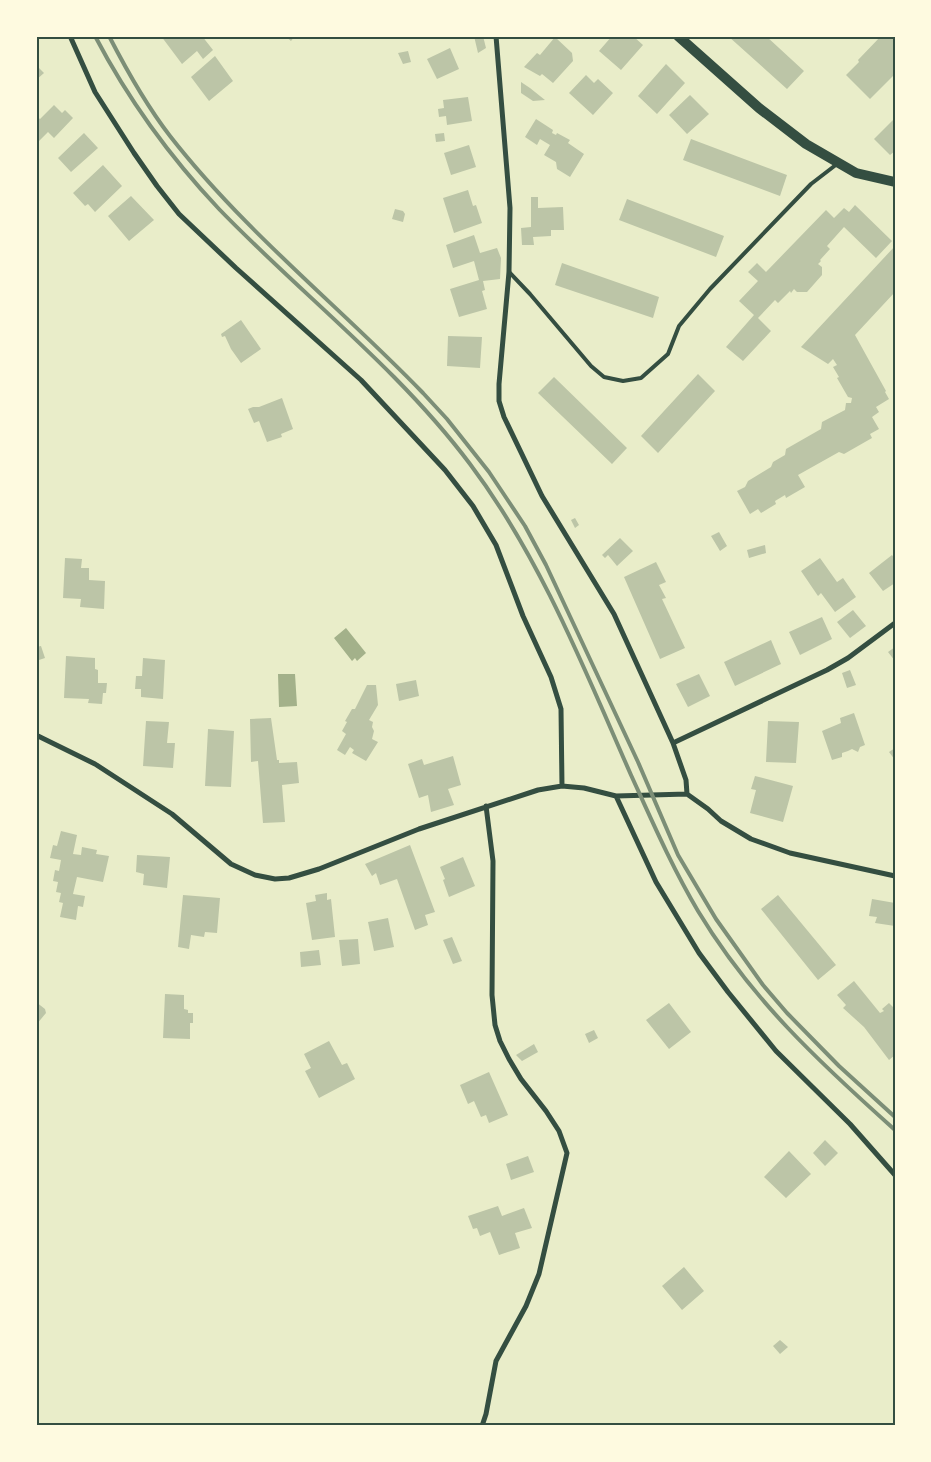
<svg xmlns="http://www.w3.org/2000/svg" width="931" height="1462" viewBox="0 0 931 1462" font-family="Roboto,sans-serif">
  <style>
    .water { fill: #a3b18a }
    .building { fill: #bcc5a7 }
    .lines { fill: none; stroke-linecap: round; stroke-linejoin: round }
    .service { stroke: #344e41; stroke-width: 4 }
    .minor { stroke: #344e41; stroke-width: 5 }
    .secondary { stroke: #344e41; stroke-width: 10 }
    .rail { stroke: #7c8e77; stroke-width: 4 }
    .neatline { fill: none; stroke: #344e41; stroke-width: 2 }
  </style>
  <rect width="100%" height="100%" fill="#e9edc9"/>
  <path class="water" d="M 346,628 L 366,653 L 357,661 L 355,658 L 352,661 L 334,638 Z
    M 278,674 L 295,674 L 297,706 L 279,707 Z"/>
  <path class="building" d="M 161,36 L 202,36 L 213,50 L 203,59 L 197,51 L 182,64 Z
    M 285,36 L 295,36 L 291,41 Z
    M 474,36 L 483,36 L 486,48 L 478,53 Z
    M 612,36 L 633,36 L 643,45 L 621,70 L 599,51 Z
    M 728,36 L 766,36 L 804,71 L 787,89 Z
    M 881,36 L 895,36 L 895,74 L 870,99 L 846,75 L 859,62 L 858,60 Z
    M 555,37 L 572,53 L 573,61 L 553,83 L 542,74 L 540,76 L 524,67 L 537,53 L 540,55 Z
    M 450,48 L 459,69 L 437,79 L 427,59 Z
    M 408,51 L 411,62 L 403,64 L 398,53 Z
    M 215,56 L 233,81 L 209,101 L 191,77 Z
    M 666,64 L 685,83 L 657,114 L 638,96 Z
    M 36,65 L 44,73 L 36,80 Z
    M 586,75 L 594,83 L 598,79 L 613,93 L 593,115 L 569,93 Z
    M 521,82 L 530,88 L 545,100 L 533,101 L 521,93 Z
    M 690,95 L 709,114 L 687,134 L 669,115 Z
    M 468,97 L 472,121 L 447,125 L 446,116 L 439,117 L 438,109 L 444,108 L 443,100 Z
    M 54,105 L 62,113 L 65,110 L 73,118 L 54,138 L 48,132 L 36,144 L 36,116 L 40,119 Z
    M 536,119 L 553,130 L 552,133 L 556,135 L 557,133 L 570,140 L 568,143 L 584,154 L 570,177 L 557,169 L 556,162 L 544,155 L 550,145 L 540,139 L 537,145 L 525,137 Z
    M 893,120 L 895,151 L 890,155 L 874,139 Z
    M 84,133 L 98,148 L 71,172 L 58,158 Z
    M 444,133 L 445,141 L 436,142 L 435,134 Z
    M 691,139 L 787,175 L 780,196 L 683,160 Z
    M 469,145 L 476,167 L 451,175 L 444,153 Z
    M 103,165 L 122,186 L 95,212 L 88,204 L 85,206 L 73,193 Z
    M 468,190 L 473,206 L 476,205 L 482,223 L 454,233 L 443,198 Z
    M 131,196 L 154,220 L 129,241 L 108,216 Z
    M 531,197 L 538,197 L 538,208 L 563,207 L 564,230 L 551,230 L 551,236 L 533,237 L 534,245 L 522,245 L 521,228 L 531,227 Z
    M 627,199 L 724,236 L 716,257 L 619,220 Z
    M 855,205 L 892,241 L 876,258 L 844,227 L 827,246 L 830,249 L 820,260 L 821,261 L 818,264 L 822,267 L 822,275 L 807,292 L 797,292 L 794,289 L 791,293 L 790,291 L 778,303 L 775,300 L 758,318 L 771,331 L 743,361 L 726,347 L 754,315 L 739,301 L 758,281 L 748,272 L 757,263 L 766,272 L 826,210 L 834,218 L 844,208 L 849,212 Z
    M 395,209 L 403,211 L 405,214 L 403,222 L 392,219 Z
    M 474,235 L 480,253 L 497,248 L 501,258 L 500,279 L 483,281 L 485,290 L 482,291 L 487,309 L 459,317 L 450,289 L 479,280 L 474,261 L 453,268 L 446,245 Z
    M 895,246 L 895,292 L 855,335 L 886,391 L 885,392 L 889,399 L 876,407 L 879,412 L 872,417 L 879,429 L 870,434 L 872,438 L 844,454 L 839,452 L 798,475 L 805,487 L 786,498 L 785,495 L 775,501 L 776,504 L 761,513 L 758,509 L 750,514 L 737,491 L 745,487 L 748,481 L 771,467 L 773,462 L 785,455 L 786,449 L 821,429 L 822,422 L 845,410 L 846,403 L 851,403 L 852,398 L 848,397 L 837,378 L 839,377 L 833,367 L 837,365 L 833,359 L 828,364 L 801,347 Z
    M 562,263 L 659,297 L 653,318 L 555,285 Z
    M 241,320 L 261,349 L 241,363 L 231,349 L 225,336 L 222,337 L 221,334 Z
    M 448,336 L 482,337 L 480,368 L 447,366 Z
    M 698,374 L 715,391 L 658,453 L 641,436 Z
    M 554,377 L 627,448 L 612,464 L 538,393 Z
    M 282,398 L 293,429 L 281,434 L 282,437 L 267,442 L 259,421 L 254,423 L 248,409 L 253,407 L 259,407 Z
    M 575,518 L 579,525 L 575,528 L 571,520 Z
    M 719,532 L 727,546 L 720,551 L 711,536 Z
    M 620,538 L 633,551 L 617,566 L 608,555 L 605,558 L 602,555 Z
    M 765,545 L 766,553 L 749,558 L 747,550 Z
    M 892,555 L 895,559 L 895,583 L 883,591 L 869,573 Z
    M 65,558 L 82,559 L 81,568 L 89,568 L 89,580 L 105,581 L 104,609 L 80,607 L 81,599 L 63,598 Z
    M 820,558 L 837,582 L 843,578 L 856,597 L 835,612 L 821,593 L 818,596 L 801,571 Z
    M 656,562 L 666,582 L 659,585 L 666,598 L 662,599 L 685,648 L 660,659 L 624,577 Z
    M 853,610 L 866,626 L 850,638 L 837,622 Z
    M 822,617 L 832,639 L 800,655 L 789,632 Z
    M 771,640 L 781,664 L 735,686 L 724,662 Z
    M 41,646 L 45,658 L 36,661 L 36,647 Z
    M 895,647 L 895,661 L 888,652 Z
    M 66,656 L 95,658 L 95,669 L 98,670 L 98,683 L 107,683 L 106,693 L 103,693 L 102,704 L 88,703 L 89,699 L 64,698 Z
    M 143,658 L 165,660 L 163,699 L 141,697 L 141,689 L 135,689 L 136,676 L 142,676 Z
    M 850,670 L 856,685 L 847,688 L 842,673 Z
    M 699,674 L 710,696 L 688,707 L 676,684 Z
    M 416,680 L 419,696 L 399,701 L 396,684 Z
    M 367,685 L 376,685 L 378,705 L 369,720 L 373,722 L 372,727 L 374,731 L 372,739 L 378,742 L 366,761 L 352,753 L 354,750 L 350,747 L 345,755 L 337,750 L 346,734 L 342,731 L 347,722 L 345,721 L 352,709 L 355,709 Z
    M 854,713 L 865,745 L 860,747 L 858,752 L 852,749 L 848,751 L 842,753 L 842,757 L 832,760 L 822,731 L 841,723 L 840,718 Z
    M 271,718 L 277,760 L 279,760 L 279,763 L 297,762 L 299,783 L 282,785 L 285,822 L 263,823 L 258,761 L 251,762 L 250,719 Z
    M 146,721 L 169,722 L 167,743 L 175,743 L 173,768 L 143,766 Z
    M 768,721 L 799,722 L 796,763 L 766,762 Z
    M 208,729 L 234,731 L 231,787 L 205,786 Z
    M 895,748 L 895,760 L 889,752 Z
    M 453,756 L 461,785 L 448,789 L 454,805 L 431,812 L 428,795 L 419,798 L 408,764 L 422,759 L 424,765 Z
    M 755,776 L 793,786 L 783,822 L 750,813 L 756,790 L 751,789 Z
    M 61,831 L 77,835 L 73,854 L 81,855 L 82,847 L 97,850 L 96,854 L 109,856 L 103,882 L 77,877 L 73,894 L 85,896 L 83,907 L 78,906 L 76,920 L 60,917 L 63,903 L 59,902 L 61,893 L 56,892 L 58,882 L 53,881 L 55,870 L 59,871 L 61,860 L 50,858 L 53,845 L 57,846 Z
    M 410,845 L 435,912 L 425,915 L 428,925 L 415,930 L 397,879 L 380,885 L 376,873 L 372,876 L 365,864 Z
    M 137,855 L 170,857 L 167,888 L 143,885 L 144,874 L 136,872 Z
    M 463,857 L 475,886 L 449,897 L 443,880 L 445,879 L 440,867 Z
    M 327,893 L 327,900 L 331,899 L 335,937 L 312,940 L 306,903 L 316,901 L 315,895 Z
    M 183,895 L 220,898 L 217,933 L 205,932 L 204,937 L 191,935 L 189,949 L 178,947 Z
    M 778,895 L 836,965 L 818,980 L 761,909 Z
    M 872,899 L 895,903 L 895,926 L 875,923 L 877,917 L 869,916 Z
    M 388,918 L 394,947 L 374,951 L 368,922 Z
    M 452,937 L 462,961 L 453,964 L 443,940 Z
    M 358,939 L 360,964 L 342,966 L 339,940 Z
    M 319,950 L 321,965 L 301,967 L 300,952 Z
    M 854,981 L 880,1013 L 884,1011 L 882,1009 L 889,1003 L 895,1009 L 895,1055 L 889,1060 L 864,1027 L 843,1008 L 846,1005 L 837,995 Z
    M 165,994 L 184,995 L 184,1009 L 188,1010 L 188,1013 L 193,1013 L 193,1023 L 190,1023 L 190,1039 L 163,1038 Z
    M 36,1002 L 45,1009 L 46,1013 L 36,1025 Z
    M 669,1003 L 691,1032 L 669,1049 L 646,1020 Z
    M 594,1030 L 598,1038 L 589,1043 L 585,1034 Z
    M 329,1041 L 342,1065 L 347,1063 L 355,1079 L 319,1098 L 305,1071 L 311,1068 L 304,1054 Z
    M 534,1044 L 538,1052 L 522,1061 L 516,1055 Z
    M 489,1072 L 508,1115 L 489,1123 L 486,1115 L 481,1117 L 474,1101 L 468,1104 L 460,1085 Z
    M 825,1140 L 838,1153 L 825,1166 L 813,1153 Z
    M 789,1151 L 811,1174 L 786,1198 L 764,1177 Z
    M 528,1156 L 534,1172 L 511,1180 L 506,1164 Z
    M 498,1206 L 502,1216 L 524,1208 L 532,1228 L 515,1233 L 520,1248 L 499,1255 L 490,1232 L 480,1236 L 477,1228 L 473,1229 L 468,1216 Z
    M 684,1267 L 704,1291 L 682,1310 L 662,1286 Z
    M 780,1340 L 788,1347 L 780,1354 L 773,1346 Z"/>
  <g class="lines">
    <path class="service" d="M 509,272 L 530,294 L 591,366 L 604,377 L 623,381 L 641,378 L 668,354 L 679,326 L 710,289 L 811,184 L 837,164"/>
    <path class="minor" d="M 70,36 L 95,92 L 134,153 L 157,186 L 179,214 L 236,268 L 361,380 L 445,470 L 473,506 L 496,545 L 523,616 L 551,677 L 561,709 L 562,786
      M 496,36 L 510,208 L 509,272 L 499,384 L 499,401 L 504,417 L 542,496 L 614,614 L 673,743 L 686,780 L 687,794
      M 36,735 L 95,764 L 172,814 L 231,864 L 255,875 L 275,879 L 289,878 L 319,869 L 419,829 L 538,790 L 562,786 L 584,788 L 616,796 L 687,794
      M 673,743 L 827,670 L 848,658 L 895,623
      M 687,794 L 708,809 L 721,821 L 751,839 L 790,853 L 895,876
      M 616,796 L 656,882 L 699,953 L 728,992 L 776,1051 L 850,1124 L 895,1175
      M 482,1426 L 486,1414 L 496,1361 L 526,1306 L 539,1274 L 567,1153 L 559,1131 L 546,1111 L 521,1079 L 509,1059 L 500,1041 L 495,1025 L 492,995 L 493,861 L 486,806"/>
    <path class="secondary" d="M 678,36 L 759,108 L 806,144 L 856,173 L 895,182"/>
    <path class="rail" d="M 95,36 C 128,99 170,157 219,209 C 302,295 398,368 470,464 C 540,557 584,668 631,775 C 652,821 672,867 698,911 C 751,999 819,1062 895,1130
      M 109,36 C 127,71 146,105 170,136 C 244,231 340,307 423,393 L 447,419 L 489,472 L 525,526 L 546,565 L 638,762 L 678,855 L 716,919 L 763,985 L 787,1013 L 839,1066 L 895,1117"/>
  </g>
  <rect width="931" height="1462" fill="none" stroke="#fefae0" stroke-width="75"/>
  <rect x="38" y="38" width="856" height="1386" class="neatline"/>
</svg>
